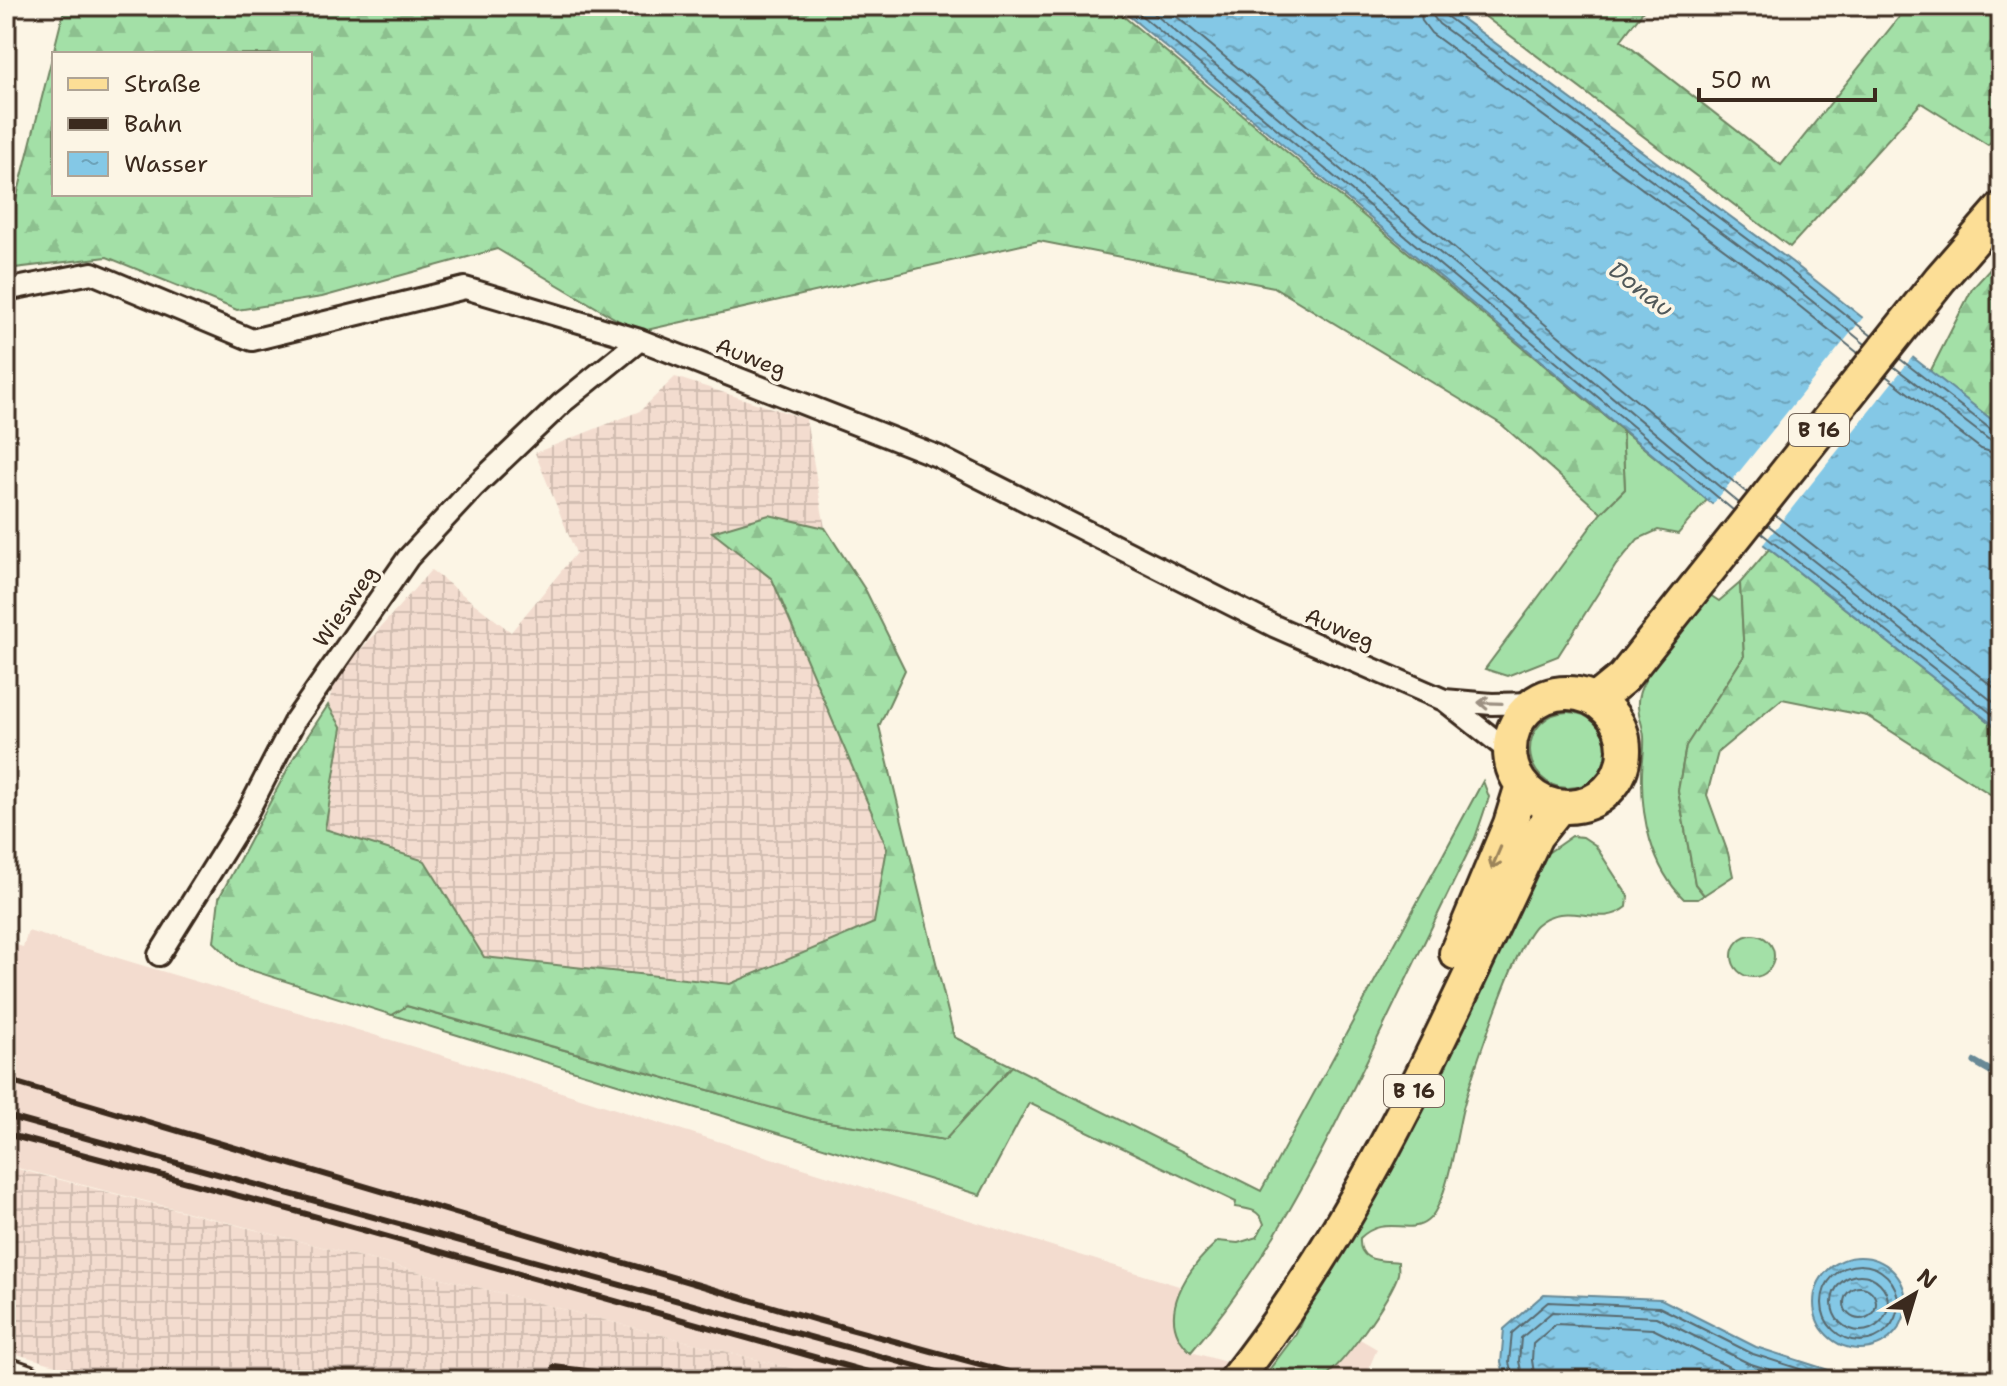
<svg xmlns="http://www.w3.org/2000/svg" width="2007" height="1386" viewBox="0 0 2007 1386" font-family="'Shantell Sans',sans-serif">
  <style>
    .built { fill: #f3dccf }
    .industrial { fill: url(#industrial-grid) }
    .grass { fill: #a3e0a7; stroke: #6f8562; stroke-width: 2 }
    .forest { fill: url(#forest-firs); stroke: #6f8562; stroke-width: 2; fill-rule: evenodd }
    .water { fill: url(#water-ripples); stroke: #678996; stroke-width: 2 }
    .pier { fill: #fcf5e5 }
    .lines { fill: none; stroke-linecap: round; stroke-linejoin: round }
    .shore { stroke: #58696e; stroke-width: 2 }
    .stream { stroke: #678996; stroke-width: 7 }
    .minor-casing { stroke: #3b2a1e; stroke-width: 26 }
    .secondary-casing { stroke: #3b2a1e; stroke-width: 36 }
    .primary-casing { stroke: #3b2a1e; stroke-width: 38 }
    .minor { stroke: #fcf5e5; stroke-width: 20 }
    .secondary { stroke: #fcf5e5; stroke-width: 30 }
    .primary { stroke: #fcde96; stroke-width: 32 }
    .rail { stroke: #3b2a1e; stroke-width: 6 }
    .oneway { stroke: #9c9082 }
    .oneway2 { stroke: #9c845a }
    .labels { text-anchor: middle; stroke-width: 7; stroke-linejoin: round; paint-order: stroke }
    .shield { fill: #fcf5e5; stroke: #75675a; stroke-width: 2 }
    .shield-label { font-size: 20px; font-weight: bold; fill: #3b2a1e }
    .street-label { font-size: 22px; fill: #3b2a1e; stroke: #fcf5e5 }
    .water-label { font-size: 24px; font-style: italic; fill: #51595a; stroke: #fcf5e5 }
  </style>
  <defs>
    <pattern id="industrial-grid" width="8" height="8" patternUnits="userSpaceOnUse" patternTransform="scale(2)"><rect width="8" height="8" fill="#f3dccf"/><path d="M0 4h8M4 0v8" fill="none" stroke="#d1bdb1"/></pattern>
    <pattern id="forest-firs" width="22" height="20" patternUnits="userSpaceOnUse" patternTransform="scale(2)"><rect width="22" height="20" fill="#a3e0a7"/><path d="M5 1l3.5 6h-7zM16 11l3.5 6h-7z" fill="#8dc08f"/></pattern>
    <pattern id="water-ripples" width="26" height="14" patternUnits="userSpaceOnUse" patternTransform="scale(2)"><rect width="26" height="14" fill="#84c8e6"/><path d="M2 4q2-2 4 0t4 0M15 11q2-2 4 0t4 0" fill="none" stroke="#6da3ba"/></pattern>
  </defs>
  <rect width="100%" height="100%" fill="#fcf5e5"/>
  <filter id="ink" filterUnits="userSpaceOnUse"><feTurbulence type="fractalNoise" baseFrequency=".0125" numOctaves="2"/><feDisplacementMap in="SourceGraphic" scale="16" xChannelSelector="R" yChannelSelector="G"/><feConvolveMatrix kernelMatrix="1 2 1 2 8 2 1 2 1" color-interpolation-filters="sRGB"/></filter>
  <g filter="url(#ink)">
    <path class="built" d="M 28,931 L 494,1071 L 1182,1287 L 1173,1307 L 1182,1344 L 1191,1352 L 1288,1380 L 836,1380 L 6,1165 L 6,942 L 23,947 Z
      M 1358,1338 L 1377,1349 L 1364,1380 L 1319,1380 L 1335,1369 Z"/>
    <path class="industrial" d="M 675,377 L 806,419 L 825,528 L 769,515 L 712,532 L 772,579 L 887,848 L 874,923 L 730,984 L 266,934 L 335,679 L 431,570 L 511,632 L 576,553 L 535,453 L 640,411 Z
      M 6,1166 L 349,1254 L 836,1380 L 95,1380 L 73,1370 L 6,1351 Z"/>
    <path class="grass" d="M 1622,430 L 1707,500 L 1678,534 L 1658,530 L 1638,539 L 1616,565 L 1558,656 L 1507,676 L 1485,669 L 1601,513 L 1625,489 Z
      M 1740,583 L 1744,656 L 1686,746 L 1678,791 L 1695,884 L 1704,895 L 1698,899 L 1684,899 C 1651,867 1641,817 1642,774 C 1642,762 1645,749 1644,737 C 1643,723 1635,710 1639,695 C 1645,669 1692,618 1710,595 L 1719,601 Z
      M1530 750a38 38 0 1 1 76 0a38 38 0 1 1-76 0Z
      M 1483,781 L 1489,797 L 1475,838 C 1439,911 1404,984 1369,1056 C 1319,1159 1266,1265 1191,1352 C 1152,1318 1188,1268 1218,1241 L 1238,1243 L 1257,1237 L 1264,1224 C 1259,1209 1249,1209 1235,1207 L 1236,1202 L 1029,1103 L 980,1195 L 392,1015 L 406,1006 L 816,1120 L 945,1140 L 1012,1066 L 1261,1191 Z
      M 1572,836 L 1583,837 L 1595,845 L 1628,896 L 1627,907 C 1599,930 1566,898 1536,925 C 1515,945 1471,1078 1462,1112 C 1456,1137 1447,1206 1427,1221 C 1408,1236 1385,1214 1360,1238 C 1358,1262 1379,1260 1398,1262 C 1398,1266 1399,1270 1398,1274 C 1393,1295 1340,1370 1321,1379 C 1306,1386 1282,1378 1266,1374 L 1296,1334 L 1314,1291 L 1539,853 L 1549,852 Z
      M1732 956a21 21 0 1 1 42 0a21 21 0 1 1-42 0Z"/>
    <path class="forest" d="M 65,6 L 1111,6 L 1622,430 L 1625,489 L 1601,513 L 1501,424 L 1274,287 L 1039,241 L 638,332 L 497,249 L 322,297 L 237,310 L 107,257 L 6,269 L 6,240 ZM 54,54 L 310,54 L 310,194 L 54,194 Z
      M 1471,6 L 1647,6 L 1621,40 L 1781,165 L 1908,6 L 2001,6 L 2001,130 L 1988,145 L 1921,103 L 1790,247 Z
      M 2001,257 L 2001,427 L 1930,372 L 1972,289 Z
      M 769,515 L 825,528 L 866,591 L 905,670 L 879,726 L 954,1037 L 1012,1066 L 945,1140 L 816,1120 L 407,1006 L 392,1015 L 238,966 L 214,942 L 219,898 L 294,757 L 328,705 L 342,728 L 325,829 L 425,861 L 484,957 L 730,984 L 874,923 L 887,848 L 772,579 L 712,532 Z
      M 1769,549 L 2001,731 L 2001,801 L 1867,716 L 1782,699 L 1718,752 L 1707,795 L 1728,853 L 1733,876 L 1704,895 L 1695,884 L 1678,791 L 1686,746 L 1744,656 L 1740,583 Z"/>
    <path class="water" d="M 1117,6 L 1445,6 L 1792,262 L 2001,427 L 2001,731 L 1707,500 Z
      M1814 1303a46 46 0 1 1 92 0a46 46 0 1 1-92 0Z
      M 1544,1294 L 1661,1299 L 1756,1347 L 1860,1380 L 1506,1380 L 1501,1363 L 1504,1329 Z"/>
    <path class="pier" d="M 1865,315 L 1914,355 L 1761,547 L 1710,508 Z"/>
    <g class="lines">
      <path class="shore" d="M 1130,6 L 1733,510
        M 1145,6 L 1739,503
        M 1164,6 L 1747,493
        M 1420,6 L 1422,21 L 1431,33 L 1773,285 L 1858,353
        M 1432,6 L 1433,16 L 1439,24 L 1781,276 L 1865,344
        M 1442,6 L 1446,16 L 1787,268 L 1872,336
        M 1900,359 L 1993,431 L 2001,432
        M 1893,366 L 1988,439 L 2001,443
        M 1886,376 L 1981,449 L 2001,455
        M 1775,515 L 2001,693
        M 1768,525 L 2001,708
        M 1761,533 L 2001,721
        M1822 1303a38 38 0 1 1 76 0a38 38 0 1 1-76 0Z
        M1832 1303a28 28 0 1 1 56 0a28 28 0 1 1-56 0Z
        M1844 1303a16 16 0 1 1 32 0a16 16 0 1 1-32 0Z
        M 1513,1380 L 1509,1362 L 1512,1333 L 1548,1302 L 1659,1307 L 1753,1354 L 1834,1380
        M 1523,1380 L 1519,1361 L 1521,1338 L 1552,1312 L 1656,1317 L 1748,1363 L 1801,1380
        M 1535,1380 L 1532,1360 L 1533,1344 L 1556,1324 L 1653,1329 L 1743,1374 L 1762,1380"/>
      <path class="stream" d="M 1975,1062 L 2001,1077"/>
      <defs>
        <path id="minor" d="M 6,290 L 92,273 L 252,340 L 465,288 L 640,340 L 937,456 L 1274,626 L 1444,700 L 1510,752
          M 1444,700 L 1492,704 L 1535,703
          M 159,955 L 245,817 L 294,722 L 408,558 L 474,487 L 562,403 L 640,340"/>
        <path id="secondary" d="M 6,1373 L 26,1380"/>
        <path id="primary" d="M1510 750a57 57 0 1 1 114 0a57 57 0 1 1-114 0Z
          M 1596,700 L 1623,678 L 1940,279 L 2001,209
          M 1456,953 L 1510,824 L 1522,785
          M 1235,1380 C 1365,1216 1446,1023 1536,836 L 1559,807"/>
      </defs>
      <use href="#minor" class="minor-casing"/>
      <use href="#secondary" class="secondary-casing"/>
      <use href="#primary" class="primary-casing"/>
      <use href="#minor" class="minor"/>
      <use href="#secondary" class="secondary"/>
      <use href="#primary" class="primary"/>
      <path class="rail" d="M 6,1080 L 817,1320 L 1038,1380
        M 6,1116 L 966,1380
        M 6,1134 L 292,1210 L 896,1380
        M 554,1367 L 662,1380"/>
    </g>
    <defs><path id="oneway-shaft" d="M-6 0H5M1.5-3L5.5 0L1.5 3" fill="none" stroke-width="1.6" stroke-linecap="round" stroke-linejoin="round" transform="scale(2)"/></defs>
    <use class="oneway" href="#oneway-shaft" transform="translate(1490 703) rotate(-178)"/>
    <use class="oneway2" href="#oneway-shaft" transform="translate(1496 858) rotate(113)"/>
  </g>
  <g class="labels">
    <g class="shield">
      <rect x="1789" y="414" width="60" height="32" rx="6"/>
      <rect x="1384" y="1075" width="60" height="32" rx="6"/>
    </g>
    <g class="shield-label">
      <text x="1819" y="437">B 16</text>
      <text x="1414" y="1098">B 16</text>
    </g>
    <g class="street-label">
      <text transform="translate(751 357) rotate(21)" y="8">Auweg</text>
      <text transform="translate(345 606) rotate(-55)" y="8">Wiesweg</text>
      <text transform="translate(1340 628) rotate(23)" y="8">Auweg</text>
    </g>
    <g class="water-label">
      <text transform="translate(1641 289) rotate(38)" y="8">Donau</text>
    </g>
  </g>
  <rect width="2007" height="1386" fill="none" stroke="#fcf5e5" stroke-width="32"/>
  <rect x="16" y="16" width="1975" height="1354" fill="none" stroke="#3b2a1e" stroke-width="3" filter="url(#ink)"/>
  <rect x="52" y="52" width="260" height="144" fill="#fcf5e5" stroke="#afa495" stroke-width="2"/>
  <rect x="68" y="78" width="40" height="12" fill="#fcde96" stroke="#afa495" stroke-width="2"/>
  <text x="124" y="92" font-size="24" fill="#3b2a1e">Straße</text>
  <rect x="68" y="118" width="40" height="12" fill="#3b2a1e" stroke="#afa495" stroke-width="2"/>
  <text x="124" y="132" font-size="24" fill="#3b2a1e">Bahn</text>
  <rect x="68" y="152" width="40" height="24" fill="url(#water-ripples)" stroke="#afa495" stroke-width="2"/>
  <text x="124" y="172" font-size="24" fill="#3b2a1e">Wasser</text>
  <g transform="translate(1915 1294) rotate(38)" stroke="#fcf5e5" stroke-width="6" paint-order="stroke">
  <path d="M0-6L14 30L0 20L-14 30Z" fill="#3b2a1e"/>
  <text y="-12" font-size="22" font-weight="bold" text-anchor="middle" fill="#3b2a1e">N</text>
  </g>
  <path d="M1699 88v12h176v-12" fill="none" stroke="#3b2a1e" stroke-width="4"/>
  <text x="1711" y="88" font-size="24" fill="#3b2a1e" stroke="#fcf5e5" stroke-width="6" paint-order="stroke">50 m</text>
</svg>
